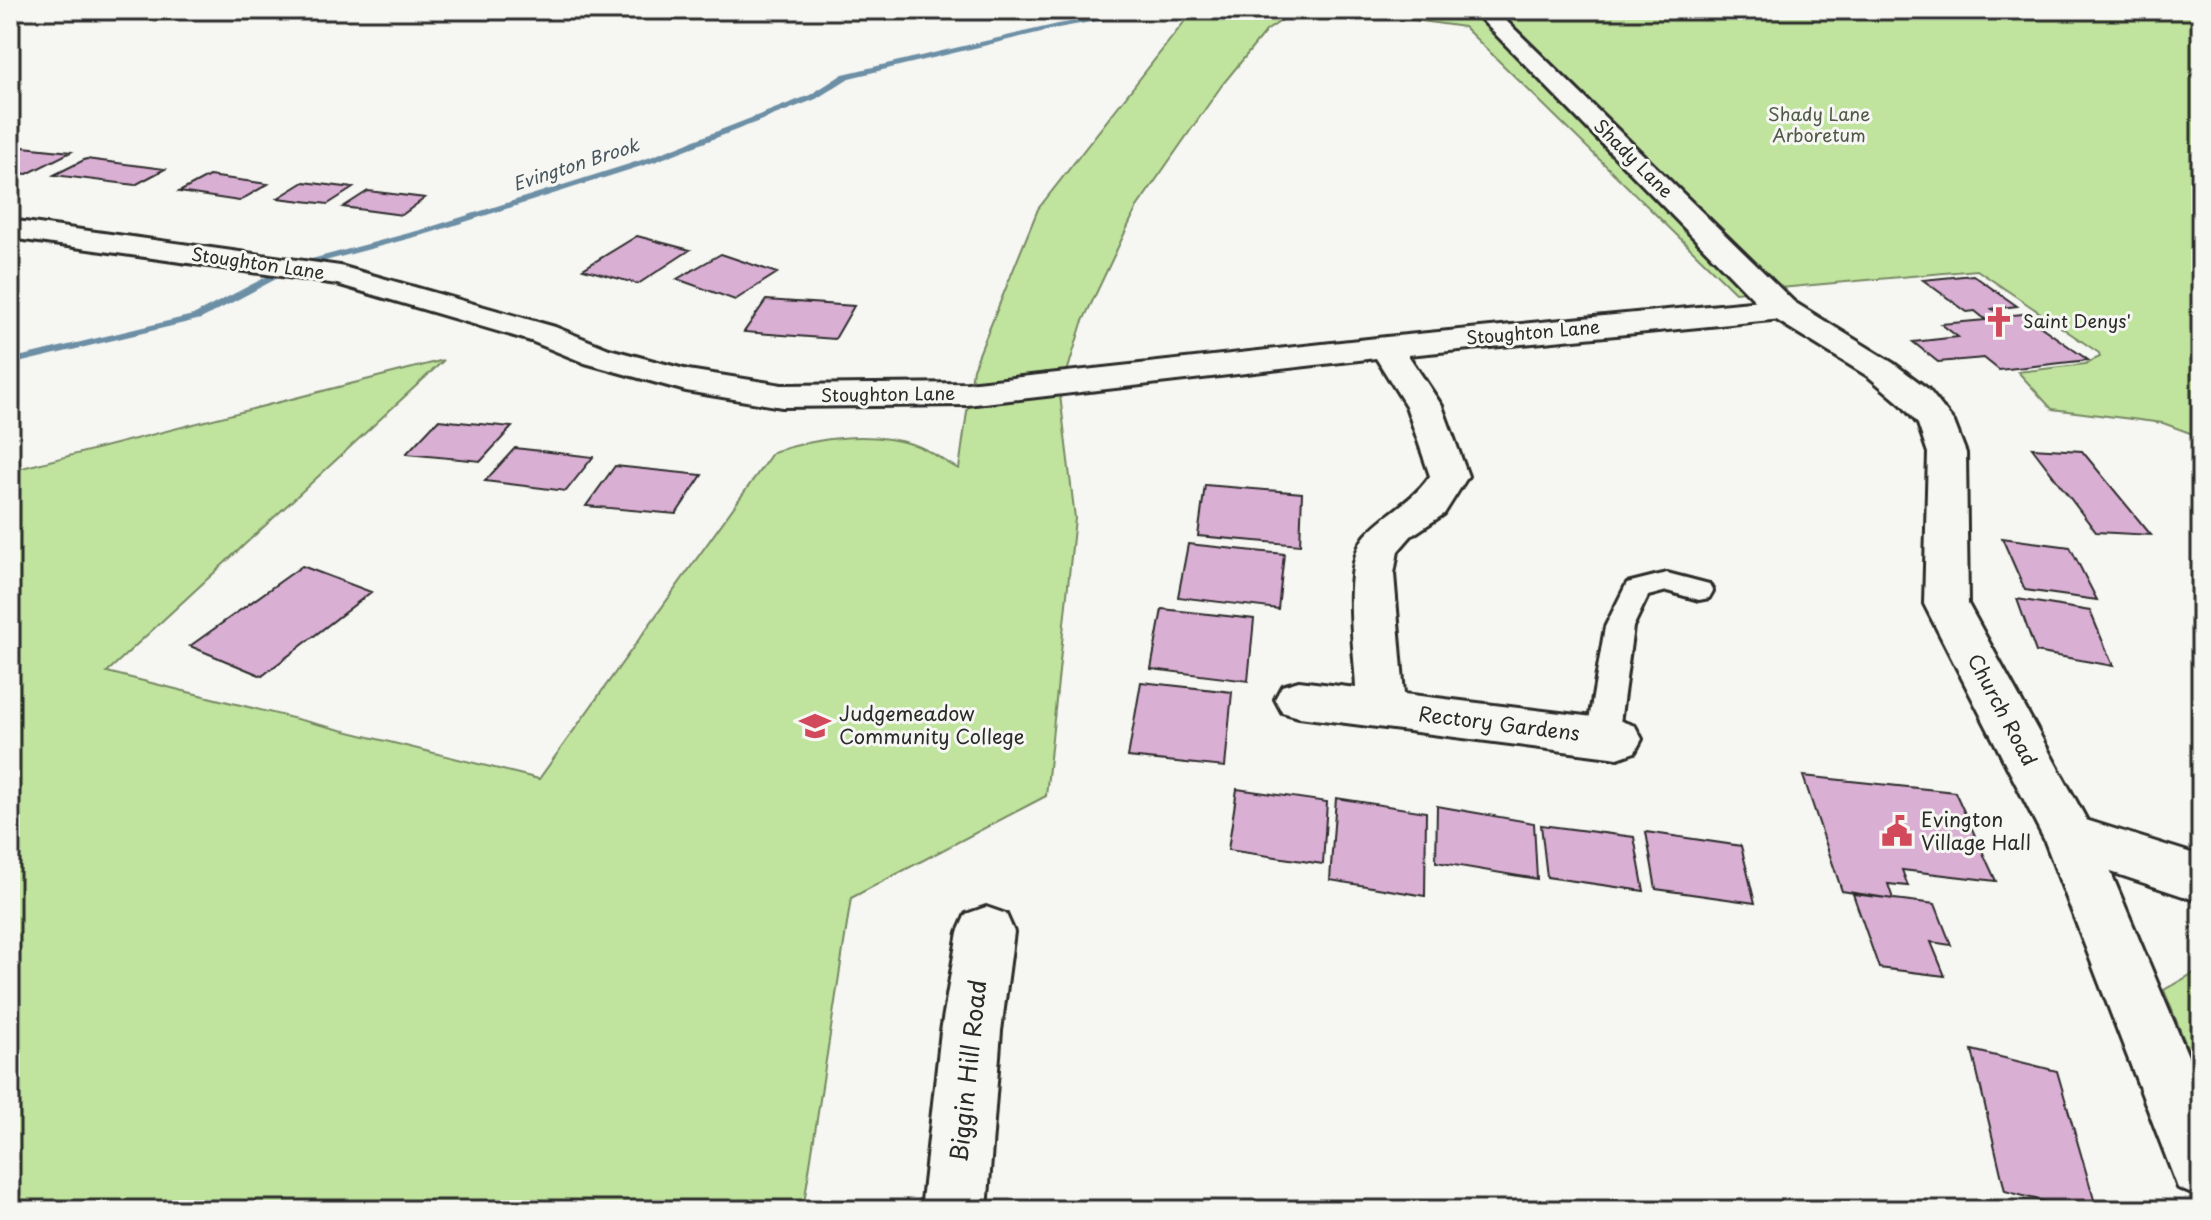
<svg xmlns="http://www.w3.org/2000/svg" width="2211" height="1220" viewBox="0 0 2211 1220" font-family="'Playpen Sans',sans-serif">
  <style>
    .green { fill: #c0e49e; stroke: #768864; stroke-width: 2 }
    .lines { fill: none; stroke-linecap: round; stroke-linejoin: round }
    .stream { fill: #6c8fa5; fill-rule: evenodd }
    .building { fill: #daafd4; stroke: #2b2b2b; stroke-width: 2 }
    .service-casing { stroke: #2b2b2b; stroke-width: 6 }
    .minor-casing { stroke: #2b2b2b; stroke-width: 6 }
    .tertiary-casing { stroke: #2b2b2b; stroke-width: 6 }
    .service { fill: #f6f6f2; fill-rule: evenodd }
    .minor { fill: #f6f6f2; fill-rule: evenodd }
    .tertiary { fill: #f6f6f2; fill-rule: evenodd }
    .labels { text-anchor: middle; stroke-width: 6; stroke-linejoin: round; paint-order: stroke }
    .far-park-label { font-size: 18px; fill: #505948; stroke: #f6f6f2 }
    .far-street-label { font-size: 18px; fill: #2b2b2b; stroke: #f6f6f2 }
    .far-water-label { font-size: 18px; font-style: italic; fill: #46555e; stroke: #f6f6f2 }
    .far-poi-label { font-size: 18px; fill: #2b2b2b; stroke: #f6f6f2; text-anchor: start }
    .street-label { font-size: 20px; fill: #2b2b2b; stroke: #f6f6f2 }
    .poi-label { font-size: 20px; fill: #2b2b2b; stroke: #f6f6f2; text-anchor: start }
    .near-street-label { font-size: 24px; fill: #2b2b2b; stroke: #f6f6f2 }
  </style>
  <rect width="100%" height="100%" fill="#f6f6f2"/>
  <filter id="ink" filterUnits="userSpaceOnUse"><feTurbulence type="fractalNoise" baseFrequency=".0125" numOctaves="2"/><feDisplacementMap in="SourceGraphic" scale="16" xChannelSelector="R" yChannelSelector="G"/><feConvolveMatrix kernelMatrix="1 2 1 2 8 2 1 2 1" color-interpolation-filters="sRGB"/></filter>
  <g filter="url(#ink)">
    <path class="green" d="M 1201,10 L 1297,10 L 1266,31 L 1222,85 L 1137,207 L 1082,323 L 1060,395 L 1075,518 L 1046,796 L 851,898 L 803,1210 L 10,1210 L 10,471 L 444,360 L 107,672 L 539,779 L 773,452 C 818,438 869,430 915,445 C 930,450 945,462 959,469 L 973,369 L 1038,209 L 1188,17 Z
      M 1370,10 L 2201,10 L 2201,437 L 2163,423 L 2052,409 L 2018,372 L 2085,364 L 2100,357 L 2099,353 L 1977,270 L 1735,292 L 1464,27 L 1379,15 Z
      M 2201,969 L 2201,1082 L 2164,990 Z"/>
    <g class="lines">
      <path class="stream" d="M 1142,10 L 1157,10 L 1058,28 L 849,78 L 816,99 L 654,162 L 430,233 L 295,269 L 201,319 L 10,365 L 10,359 L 193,315 L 289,265 L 424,229 L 648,158 L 810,95 L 843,74 L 1058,24 Z"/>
    </g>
    <path class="building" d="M 23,147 L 71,152 L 27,174 L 10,172 L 10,153 Z
      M 86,159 L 165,169 L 135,185 L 54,175 Z
      M 209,176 L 268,184 L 239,201 L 179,192 Z
      M 304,182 L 353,188 L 328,204 L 278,198 Z
      M 368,191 L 425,198 L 402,215 L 343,207 Z
      M 637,236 L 690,250 L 638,284 L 583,269 Z
      M 721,254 L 777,273 L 735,300 L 677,279 Z
      M 1973,275 L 2017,306 L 1992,309 L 2002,316 L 2023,314 L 2088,360 L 1999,370 L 1984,358 L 1938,362 L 1913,342 L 1958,337 L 1941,324 L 1986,320 L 1975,311 L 1967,312 L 1923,280 Z
      M 766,300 L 854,306 L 835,339 L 744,332 Z
      M 438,420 L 512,427 L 481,461 L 406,454 Z
      M 515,448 L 593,457 L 566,491 L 485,481 Z
      M 2032,448 L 2082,451 L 2151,535 L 2096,532 Z
      M 615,466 L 702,475 L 676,514 L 586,506 Z
      M 1205,485 L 1302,493 L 1300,545 L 1198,536 Z
      M 2002,538 L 2070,547 L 2097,600 L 2025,590 Z
      M 1188,544 L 1284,554 L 1278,609 L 1178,597 Z
      M 302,566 L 371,592 L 262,676 L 190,646 Z
      M 2017,599 L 2090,611 L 2113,666 L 2036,652 Z
      M 1162,609 L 1254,619 L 1248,681 L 1151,669 Z
      M 1141,682 L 1232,692 L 1225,767 L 1128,757 Z
      M 1803,776 L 1955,792 L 1996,881 L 1902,870 L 1908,886 L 1888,884 L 1893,899 L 1842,891 Z
      M 1237,789 L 1327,802 L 1323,864 L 1228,850 Z
      M 1336,798 L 1426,812 L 1425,896 L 1330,880 Z
      M 1437,806 L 1534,823 L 1537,879 L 1436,862 Z
      M 1541,825 L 1634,837 L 1644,891 L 1547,877 Z
      M 1646,832 L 1741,846 L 1755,903 L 1656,889 Z
      M 1853,894 L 1935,904 L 1951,945 L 1931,942 L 1945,976 L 1879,968 Z
      M 1972,1050 L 2057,1071 L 2097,1210 L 2076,1210 L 2005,1191 Z"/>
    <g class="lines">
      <defs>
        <path id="service" d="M 1667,573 L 1709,584 L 1713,591 L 1709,598 L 1699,600 L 1667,591 L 1648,596 L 1633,627 L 1618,738 L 1613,746 L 1602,750 L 1591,746 L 1586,738 L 1605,627 L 1627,583 Z"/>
        <path id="minor" d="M 10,220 L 340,266 L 555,327 L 609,349 L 688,370 L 782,385 L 967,383 L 1386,337 L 1782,299 L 1794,302 L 1798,309 L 1794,316 L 1782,319 L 1408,355 L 1442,406 L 1468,476 L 1444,514 L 1411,536 L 1398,551 L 1394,574 L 1404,694 L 1618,720 L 1635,726 L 1642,739 L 1635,752 L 1618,758 L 1299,717 L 1282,712 L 1275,699 L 1282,686 L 1299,681 L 1356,688 C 1355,650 1340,565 1366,535 C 1387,512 1412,502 1430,476 L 1406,406 L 1376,358 L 967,405 L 782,407 L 686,391 L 585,363 L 531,341 L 337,284 L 10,238 Z
          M 2070,815 L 2201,856 L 2201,902 L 2051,852 L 2044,837 L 2051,822 Z
          M 986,907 L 1006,914 L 1014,932 L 1001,1031 L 987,1210 L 921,1210 L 941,1031 L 958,932 L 966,914 Z"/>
        <path id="tertiary" d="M 1472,10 L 1495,10 L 1794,302 L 1893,363 L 1928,389 L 1954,422 L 1966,453 L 1968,604 L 2096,837 L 2201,1087 L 2201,1198 L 2178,1188 L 2044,839 L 1924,604 L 1928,453 L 1918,424 L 1902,405 L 1869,377 L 1770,316 Z"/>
      </defs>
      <use href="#service" class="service-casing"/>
      <use href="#minor" class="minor-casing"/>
      <use href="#tertiary" class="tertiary-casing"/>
      <use href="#service" class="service"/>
      <use href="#minor" class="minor"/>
      <use href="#tertiary" class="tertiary"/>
    </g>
  </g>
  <defs>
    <symbol id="church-bare" viewBox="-9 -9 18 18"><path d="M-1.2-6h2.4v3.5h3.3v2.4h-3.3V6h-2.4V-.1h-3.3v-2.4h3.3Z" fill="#d1495b" stroke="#f6f6f2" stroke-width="2.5" paint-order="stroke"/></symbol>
    <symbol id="school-bare" viewBox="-9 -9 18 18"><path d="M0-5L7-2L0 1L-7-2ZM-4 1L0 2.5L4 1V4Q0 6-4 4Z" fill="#d1495b" stroke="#f6f6f2" stroke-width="2.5" paint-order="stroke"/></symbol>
    <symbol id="civic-bare" viewBox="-9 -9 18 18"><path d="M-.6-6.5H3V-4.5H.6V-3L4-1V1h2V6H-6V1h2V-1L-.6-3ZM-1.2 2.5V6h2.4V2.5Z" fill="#d1495b" stroke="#f6f6f2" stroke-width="2.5" paint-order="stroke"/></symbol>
  </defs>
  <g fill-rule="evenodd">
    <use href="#church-bare" x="1977" y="300" width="44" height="44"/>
    <use href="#school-bare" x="793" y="704" width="44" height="44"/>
    <use href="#civic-bare" x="1875" y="809" width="44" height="44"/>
  </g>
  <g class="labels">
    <g class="far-park-label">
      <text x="1819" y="121">Shady Lane<tspan x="1819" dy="21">Arboretum</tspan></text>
    </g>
    <g class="far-street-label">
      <text transform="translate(1633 159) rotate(45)" y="6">Shady Lane</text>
      <text transform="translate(258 264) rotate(8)" y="6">Stoughton Lane</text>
      <text transform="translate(1533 333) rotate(-5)" y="6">Stoughton Lane</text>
      <text transform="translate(888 395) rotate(-1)" y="6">Stoughton Lane</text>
    </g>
    <g class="far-water-label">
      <text transform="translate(576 165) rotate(-18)" y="6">Evington Brook</text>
    </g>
    <g class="far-poi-label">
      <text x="2023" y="328">Saint Denys'</text>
    </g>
    <g class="street-label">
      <text transform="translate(2002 710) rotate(62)" y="7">Church Road</text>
      <text transform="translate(1499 724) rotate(7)" y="7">Rectory Gardens</text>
    </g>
    <g class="poi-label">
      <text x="839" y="721">Judgemeadow<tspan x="839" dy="23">Community College</tspan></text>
      <text x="1921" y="827">Evington<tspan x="1921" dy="23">Village Hall</tspan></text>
    </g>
    <g class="near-street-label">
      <text transform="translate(969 1071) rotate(-84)" y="8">Biggin Hill Road</text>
    </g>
  </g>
  <rect width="2211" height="1220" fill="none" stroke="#f6f6f2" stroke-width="40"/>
  <rect x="20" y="20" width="2171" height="1180" fill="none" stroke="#2b2b2b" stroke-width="3" filter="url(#ink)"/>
</svg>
